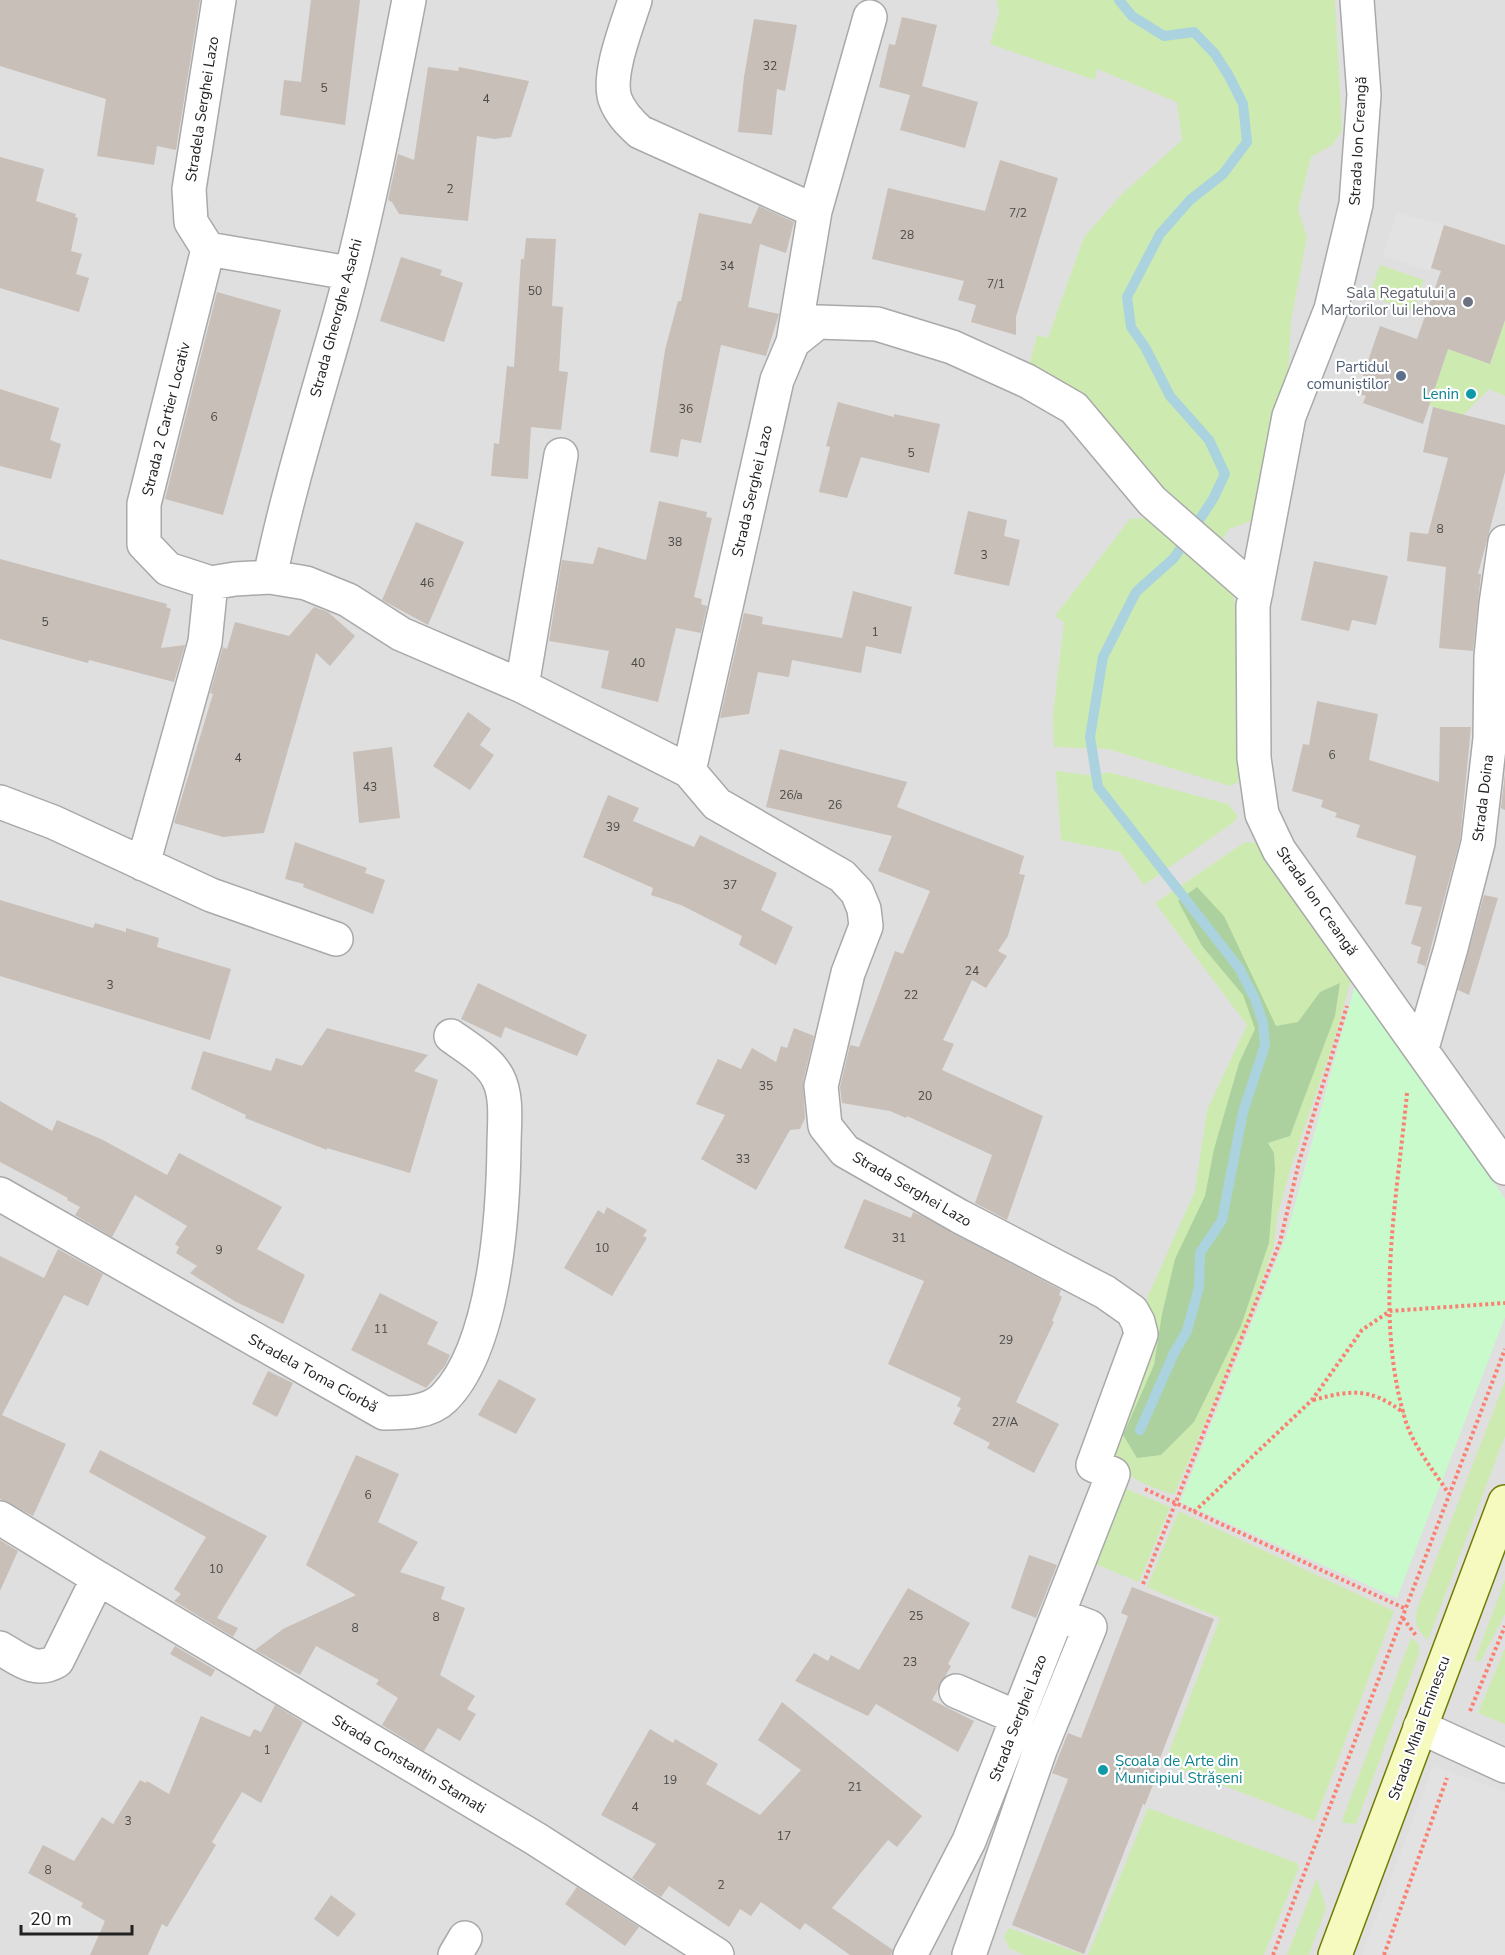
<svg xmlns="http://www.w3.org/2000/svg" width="1505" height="1955" viewBox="0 0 1505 1955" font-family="'Nunito Sans',sans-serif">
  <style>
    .residential { fill: #e0dfdf }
    .grass { fill: #cdebb0 }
    .forest { fill: #add19e }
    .park { fill: #c8facc }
    .parking { fill: #e2e2e2 }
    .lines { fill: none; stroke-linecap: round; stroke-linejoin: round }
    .stream { stroke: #aad3df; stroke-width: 10 }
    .building { fill: #c7bfb8 }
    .minor-casing { stroke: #a9a9a9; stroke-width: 36 }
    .secondary-casing { stroke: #707d05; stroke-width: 36 }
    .path { stroke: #fa8072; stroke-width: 4; stroke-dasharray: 3 3; stroke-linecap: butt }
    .minor { stroke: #fff; stroke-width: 33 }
    .secondary { stroke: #f7fabf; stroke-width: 33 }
    .worship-dot { fill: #6b7280; stroke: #fff; stroke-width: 2 }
    .service-dot { fill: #5c6f8a; stroke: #fff; stroke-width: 2 }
    .culture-dot { fill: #0f9aa8; stroke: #fff; stroke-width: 2 }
    .labels { text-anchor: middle; stroke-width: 4.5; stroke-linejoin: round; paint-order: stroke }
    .number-label { font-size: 12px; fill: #4b4948 }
    .street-label { font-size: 15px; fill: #222; stroke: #fff }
    .worship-label { font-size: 15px; fill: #5b616d; stroke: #fff; text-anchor: end }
    .service-label { font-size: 15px; fill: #4e5e75; stroke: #fff; text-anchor: end }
    .culture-label { font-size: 15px; fill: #0d838f; stroke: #fff; text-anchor: end }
  </style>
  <rect width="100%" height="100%" fill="#f2efe9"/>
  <path class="residential" d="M 0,0 L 1505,0 L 1505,1955 L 0,1955 Z"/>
  <path class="grass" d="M 997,0 L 1335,0 L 1342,131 L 1332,145 L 1311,157 L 1298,209 L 1307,237 L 1291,321 L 1288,376 L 1256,519 L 1229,529 L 1219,544 L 1029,366 L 1037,335 L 1048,338 L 1084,237 L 1122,194 L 1182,140 L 1177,102 L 1097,69 L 1095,80 L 990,44 L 999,13 Z
    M 1380,265 L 1424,280 L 1414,311 L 1369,296 Z
    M 1505,320 L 1505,396 L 1489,389 L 1462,416 L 1429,405 L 1448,349 L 1490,364 Z
    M 1149,518 L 1178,540 L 1233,596 L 1238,617 L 1235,708 L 1241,768 L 1238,782 L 1230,786 L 1108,749 L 1054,747 L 1053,715 L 1064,622 L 1055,616 L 1130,519 Z
    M 1056,771 L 1096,776 L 1108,772 L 1228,804 L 1238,816 L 1234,822 L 1144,885 L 1120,852 L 1061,840 Z
    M 1245,842 L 1257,843 L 1352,976 L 1334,1041 L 1291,1167 L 1277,1217 L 1274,1245 L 1245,1331 L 1174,1495 C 1140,1482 1119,1479 1110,1440 L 1151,1328 L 1147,1298 L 1195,1191 L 1207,1110 L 1247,1025 L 1155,903 Z
    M 1505,1381 L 1505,1436 L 1428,1640 C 1417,1630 1414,1624 1417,1609 Z
    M 1122,1487 L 1170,1507 L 1139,1582 L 1090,1562 Z
    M 1179,1511 L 1394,1611 L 1315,1821 L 1165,1763 L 1220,1618 L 1147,1587 Z
    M 1505,1579 L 1505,1614 L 1480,1662 L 1475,1660 Z
    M 1411,1638 L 1419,1644 L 1419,1654 L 1356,1824 L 1344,1823 L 1342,1820 Z
    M 1505,1648 L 1505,1724 L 1478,1713 Z
    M 1148,1808 L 1297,1863 L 1299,1867 L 1264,1955 L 1088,1955 Z
    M 1317,1878 L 1326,1908 L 1309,1955 L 1287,1955 Z
    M 1009,1928 L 1084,1955 L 1025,1955 L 1009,1948 L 1004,1937 Z"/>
  <path class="forest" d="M 1197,887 L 1224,916 L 1276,1026 L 1298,1022 L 1320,992 L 1340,983 L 1335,1016 L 1290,1136 L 1268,1143 L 1274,1153 L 1275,1169 L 1269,1243 L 1241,1326 L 1194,1422 L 1161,1455 L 1137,1458 L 1123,1435 L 1154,1365 L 1162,1314 L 1175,1259 L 1205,1196 L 1214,1149 L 1239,1063 L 1255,1029 L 1243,995 L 1202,946 L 1178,901 Z"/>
  <path class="park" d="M 1356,981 L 1505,1199 L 1505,1317 L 1397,1598 L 1180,1502 L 1286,1237 Z"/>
  <path class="parking" d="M 1396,213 L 1444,225 L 1430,271 L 1383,256 Z
    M 1433,1766 L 1505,1792 L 1505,1955 L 1362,1955 Z"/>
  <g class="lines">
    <path class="stream" d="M 1119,0 L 1132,16 L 1164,36 L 1194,32 L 1215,54 L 1229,76 L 1243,104 L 1247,142 L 1223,174 L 1190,200 L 1160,234 L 1127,297 L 1131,327 L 1145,347 L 1170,396 L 1209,440 L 1225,474 L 1213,499 L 1174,558 L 1136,592 L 1103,657 L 1090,737 L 1098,787 L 1239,968 L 1255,999 L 1263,1023 L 1265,1045 L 1243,1112 L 1222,1220 L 1200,1253 L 1199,1287 L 1187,1331 L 1174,1353 L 1140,1430"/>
  </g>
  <path class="building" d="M 0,0 L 200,0 L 176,150 L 157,146 L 154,165 L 97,156 L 106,99 L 0,66 Z
    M 311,0 L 360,0 L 345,125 L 280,115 L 284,80 L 301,82 Z
    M 902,17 L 937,25 L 922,86 L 978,102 L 965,148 L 900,130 L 910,95 L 879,87 L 889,44 L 895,45 Z
    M 754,19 L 797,25 L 785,91 L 777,89 L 772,135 L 738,132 L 744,77 Z
    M 428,67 L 458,71 L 459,67 L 529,81 L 511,137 L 494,139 L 477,136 L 468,221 L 399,214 L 392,202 L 388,200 L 398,154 L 414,160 Z
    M 0,157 L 44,169 L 36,201 L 76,214 L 75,217 L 78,218 L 71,251 L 82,254 L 76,274 L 89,278 L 79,312 L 0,288 Z
    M 1000,160 L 1058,178 L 1016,317 L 1016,335 L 971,322 L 976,305 L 958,300 L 964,281 L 872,259 L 888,188 L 985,211 Z
    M 759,206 L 794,222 L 786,253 L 760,244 L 748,307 L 779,314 L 766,356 L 721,345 L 701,443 L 681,439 L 678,457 L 650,452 L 665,350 L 678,301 L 681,301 L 699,213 L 751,224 Z
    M 1444,225 L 1505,245 L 1505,320 L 1490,364 L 1448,349 L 1423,424 L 1363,403 L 1366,396 L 1357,393 L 1380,326 L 1417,339 L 1441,271 L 1431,268 Z
    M 526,238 L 556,239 L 552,306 L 563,307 L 559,371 L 568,372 L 561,430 L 531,427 L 528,479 L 491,476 L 494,443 L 499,444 L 507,366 L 514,367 L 521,259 L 524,259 Z
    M 401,257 L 442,270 L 440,275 L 463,283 L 444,342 L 380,321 Z
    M 217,292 L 281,310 L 223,515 L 165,499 Z
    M 0,389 L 59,408 L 50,440 L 61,444 L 51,479 L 0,466 Z
    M 838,402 L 894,417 L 894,414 L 940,424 L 929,473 L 861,457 L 847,498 L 819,492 L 830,447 L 826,446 Z
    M 1433,407 L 1505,425 L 1505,472 L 1478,574 L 1481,574 L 1473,651 L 1439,648 L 1446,567 L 1407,561 L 1410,532 L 1428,534 L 1448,458 L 1423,452 Z
    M 659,501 L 707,512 L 706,517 L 712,518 L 694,597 L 702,599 L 701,604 L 707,606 L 701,633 L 676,628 L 658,702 L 601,688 L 609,651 L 549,641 L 562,560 L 593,564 L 598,547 L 646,560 Z
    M 968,511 L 1007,520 L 1004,536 L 1020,540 L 1009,586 L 954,574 Z
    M 416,522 L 464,542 L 428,625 L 382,600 Z
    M 0,559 L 167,604 L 166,607 L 171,609 L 161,648 L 185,645 L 174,682 L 89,660 L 88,663 L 0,639 Z
    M 1314,561 L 1388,576 L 1376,625 L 1352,620 L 1349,631 L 1301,620 Z
    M 853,591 L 912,607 L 901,654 L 866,646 L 861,673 L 792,660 L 789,677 L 758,672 L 749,714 L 720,718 L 744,613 L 763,617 L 762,624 L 842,638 Z
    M 314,607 L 328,612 L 355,636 L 330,666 L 316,653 L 264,833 L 223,837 L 174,823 L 213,694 L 210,693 L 223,647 L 227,649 L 235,622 L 289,636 Z
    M 1317,701 L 1378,714 L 1369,760 L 1439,782 L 1440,727 L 1471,727 L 1460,840 L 1424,973 L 1425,966 L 1417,963 L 1421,947 L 1411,944 L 1422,907 L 1405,904 L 1416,856 L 1356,837 L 1360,825 L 1335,817 L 1337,813 L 1321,807 L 1323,800 L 1292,791 L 1303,744 L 1309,745 Z
    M 468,712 L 491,729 L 480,745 L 494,755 L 470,790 L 433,766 Z
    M 392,747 L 400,818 L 359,823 L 353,752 Z
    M 780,749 L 907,782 L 897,807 L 1024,856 L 1019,874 L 1025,875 L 1008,936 L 998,951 L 1007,956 L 986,988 L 972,980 L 943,1040 L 954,1044 L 942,1070 L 1043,1116 L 1007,1220 L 975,1203 L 992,1155 L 907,1116 L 906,1118 L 890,1111 L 842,1103 L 840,1087 L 850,1045 L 859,1047 L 895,951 L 903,954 L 930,891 L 878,871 L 892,836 L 766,807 Z
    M 1505,773 L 1505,810 L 1501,808 Z
    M 608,795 L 639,808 L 633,821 L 694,847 L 700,835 L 777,873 L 761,910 L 793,927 L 776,965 L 739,945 L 742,936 L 681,905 L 651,895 L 653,888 L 583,857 Z
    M 295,842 L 367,868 L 365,873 L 385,880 L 373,914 L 303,887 L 304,884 L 285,879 Z
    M 1484,895 L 1498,898 L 1469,995 L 1458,990 Z
    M 0,900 L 93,928 L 95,923 L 126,932 L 126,928 L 159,938 L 157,947 L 231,969 L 210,1040 L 0,976 Z
    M 478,983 L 587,1035 L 577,1056 L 505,1027 L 501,1038 L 461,1019 Z
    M 327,1028 L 428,1055 L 414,1071 L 438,1080 L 410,1173 L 327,1148 L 327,1150 L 245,1118 L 246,1115 L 191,1089 L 203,1051 L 271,1071 L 276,1058 L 302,1066 Z
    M 794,1028 L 814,1036 L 803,1082 L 805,1118 L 800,1129 L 790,1130 L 756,1190 L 701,1159 L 725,1115 L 696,1104 L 718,1059 L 741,1069 L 752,1048 L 776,1062 L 781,1046 L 787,1048 Z
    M 0,1101 L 52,1131 L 57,1120 L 103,1140 L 167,1175 L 179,1153 L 282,1207 L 257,1249 L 305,1275 L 283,1324 L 236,1302 L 190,1273 L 197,1266 L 176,1253 L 179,1247 L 175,1244 L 187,1226 L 135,1195 L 112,1237 L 75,1215 L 80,1207 L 67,1200 L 68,1198 L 0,1162 Z
    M 864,1199 L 911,1218 L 913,1212 L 920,1215 L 1061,1290 L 1059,1295 L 1062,1297 L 1052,1321 L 1054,1322 L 1016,1402 L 1059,1424 L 1034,1473 L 987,1448 L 990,1443 L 953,1424 L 961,1408 L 957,1406 L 961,1398 L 888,1364 L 924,1281 L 844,1248 Z
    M 607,1207 L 647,1230 L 643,1236 L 647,1238 L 612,1296 L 564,1268 L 598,1210 L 604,1214 Z
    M 58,1249 L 103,1274 L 88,1306 L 64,1295 L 2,1415 L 66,1444 L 33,1516 L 0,1499 L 0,1256 L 44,1278 Z
    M 380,1293 L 438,1322 L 427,1344 L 450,1355 L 445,1366 L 426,1388 L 351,1350 Z
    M 268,1371 L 293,1383 L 277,1417 L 252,1404 Z
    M 499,1379 L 536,1399 L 516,1434 L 478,1415 Z
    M 100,1450 L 267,1536 L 217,1618 L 238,1628 L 233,1637 L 174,1601 L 181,1594 L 174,1589 L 206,1537 L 89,1472 Z
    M 356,1455 L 399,1474 L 378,1522 L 418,1542 L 400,1572 L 445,1587 L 441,1599 L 465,1608 L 440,1675 L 475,1696 L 467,1709 L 476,1714 L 460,1741 L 438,1728 L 424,1751 L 382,1725 L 398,1698 L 376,1684 L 379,1680 L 316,1646 L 300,1675 L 255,1650 L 283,1629 L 356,1595 L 306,1565 Z
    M 0,1540 L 18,1551 L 0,1591 Z
    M 1029,1555 L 1057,1565 L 1036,1618 L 1011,1608 Z
    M 1132,1587 L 1214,1619 L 1155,1771 L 1158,1772 L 1145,1805 L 1143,1804 L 1084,1954 L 1012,1925 L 1068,1779 L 1052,1773 L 1068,1733 L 1081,1738 L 1128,1616 L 1121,1613 Z
    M 908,1588 L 970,1623 L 948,1664 L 951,1666 L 932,1700 L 974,1721 L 958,1752 L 876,1704 L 868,1716 L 795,1681 L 814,1653 L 828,1661 L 831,1655 L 859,1670 Z
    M 175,1646 L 215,1670 L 211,1677 L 170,1654 Z
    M 782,1702 L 922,1816 L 897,1847 L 888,1840 L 832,1908 L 893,1950 L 891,1955 L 850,1955 L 805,1923 L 800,1930 L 761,1902 L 751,1916 L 740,1909 L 729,1927 L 669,1886 L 661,1897 L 632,1878 L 656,1844 L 601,1815 L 650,1729 L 673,1743 L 675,1739 L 718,1764 L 706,1784 L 760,1815 L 801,1770 L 758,1740 Z
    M 275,1705 L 303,1722 L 261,1803 L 242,1792 L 212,1842 L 216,1845 L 167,1927 L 162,1924 L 148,1955 L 90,1955 L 105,1921 L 81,1907 L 83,1903 L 28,1873 L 43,1845 L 74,1861 L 102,1817 L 113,1824 L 140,1780 L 146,1783 L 147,1781 L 169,1794 L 201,1716 L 250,1737 L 254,1729 L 261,1732 Z
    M 577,1887 L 639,1927 L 625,1946 L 565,1904 Z
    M 331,1895 L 356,1914 L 338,1937 L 314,1919 Z"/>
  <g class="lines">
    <defs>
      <path id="minor" d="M 635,0 C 627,26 607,74 615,99 C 620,113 630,123 640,132 L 815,211
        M 1357,0 L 1364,95 L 1356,204 L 1331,309 L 1289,416 L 1253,606 L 1254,758 L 1262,814 L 1279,850 L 1505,1168
        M 208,249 L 191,222 L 189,189 L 219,0
        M 793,342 L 818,322 L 877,324 L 952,347 L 1027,381 L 1074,408 L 1152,501 L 1256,592
        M 270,577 L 306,583 L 348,600 L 401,634 L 522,686 L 689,771 L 717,804 L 842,876 L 857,892 L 864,909 L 866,926 L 848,973 L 821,1086 L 825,1126 L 845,1151 L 959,1216 L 1105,1292 L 1132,1311 L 1138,1322 L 1141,1334 L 1093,1465 L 1113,1474 L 969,1841 L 910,1955
        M 211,583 L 235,579 L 270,577 C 287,495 311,417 334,336 C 366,226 387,113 409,0
        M 522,686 L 561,455
        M 689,771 L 777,380 L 793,342 L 815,211 L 870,17
        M 0,802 L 53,822 L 211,895 L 336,939
        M 143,864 L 205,642 L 211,583 L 168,569 L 144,544 L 144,504 L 208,249 L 349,273
        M 1422,1048 L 1451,948 L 1478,843 L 1490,739 L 1491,657 L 1496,604 L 1505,542
        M 0,1194 L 384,1413 C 404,1413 429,1413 444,1398 C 495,1347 503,1215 504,1146 C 504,1125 508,1097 498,1078 C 489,1060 466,1047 451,1036
        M 0,1518 L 98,1578
        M 0,1648 C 19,1659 35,1674 57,1661 L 98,1578 L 536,1839 L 717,1955
        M 956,1691 L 1016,1717
        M 1420,1727 L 1505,1766
        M 455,1955 L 465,1938
        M 969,1955 L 1040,1750 L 1090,1627 L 1059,1615"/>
      <path id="secondary" d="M 1335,1955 L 1505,1502"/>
    </defs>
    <use href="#minor" class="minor-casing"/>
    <use href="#secondary" class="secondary-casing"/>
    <path class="path" d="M 1407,1093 C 1397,1199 1374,1314 1405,1419 C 1413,1446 1434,1471 1449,1494
      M 1313,1400 C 1351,1390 1370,1387 1404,1413
      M 1145,1489 L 1406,1609
      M 1194,1512 L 1312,1400 L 1362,1330 L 1390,1311 L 1505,1303
      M 1143,1584 L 1280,1242 L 1299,1162 L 1347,1006
      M 1403,1618 L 1417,1637
      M 1470,1711 L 1505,1626
      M 1273,1955 L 1505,1349
      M 1384,1955 L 1447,1778"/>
    <use href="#minor" class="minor"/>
    <use href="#secondary" class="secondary"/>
  </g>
  <circle class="worship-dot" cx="1468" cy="302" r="6"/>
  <circle class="service-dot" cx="1401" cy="376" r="6"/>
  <g class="culture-dot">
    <circle cx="1471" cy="394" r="6"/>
    <circle cx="1103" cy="1770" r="6"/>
  </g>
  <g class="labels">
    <g class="number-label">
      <text x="770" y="70">32</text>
      <text x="324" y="92">5</text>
      <text x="486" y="103">4</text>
      <text x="450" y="193">2</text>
      <text x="1018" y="217">7/2</text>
      <text x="907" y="239">28</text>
      <text x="727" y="270">34</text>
      <text x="996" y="288">7/1</text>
      <text x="535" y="295">50</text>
      <text x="686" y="413">36</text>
      <text x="214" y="421">6</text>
      <text x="911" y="457">5</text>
      <text x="1440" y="533">8</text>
      <text x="675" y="546">38</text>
      <text x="984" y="559">3</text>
      <text x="427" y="587">46</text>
      <text x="45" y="626">5</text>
      <text x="875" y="636">1</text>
      <text x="638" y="667">40</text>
      <text x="1332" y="759">6</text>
      <text x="238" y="762">4</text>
      <text x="370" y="791">43</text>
      <text x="791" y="799">26/a</text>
      <text x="835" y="809">26</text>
      <text x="613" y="831">39</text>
      <text x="730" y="889">37</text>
      <text x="972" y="975">24</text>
      <text x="110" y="989">3</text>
      <text x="911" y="999">22</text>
      <text x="766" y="1090">35</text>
      <text x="925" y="1100">20</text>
      <text x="743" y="1163">33</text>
      <text x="899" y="1242">31</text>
      <text x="602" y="1252">10</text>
      <text x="219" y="1254">9</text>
      <text x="381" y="1333">11</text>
      <text x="1006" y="1344">29</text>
      <text x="1005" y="1426">27/A</text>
      <text x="368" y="1499">6</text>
      <text x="216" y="1573">10</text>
      <text x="916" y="1620">25</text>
      <text x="436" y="1621">8</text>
      <text x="355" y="1632">8</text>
      <text x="910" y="1666">23</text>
      <text x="267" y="1754">1</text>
      <text x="670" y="1784">19</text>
      <text x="855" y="1791">21</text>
      <text x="635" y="1811">4</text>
      <text x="128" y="1825">3</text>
      <text x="784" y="1840">17</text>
      <text x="48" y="1874">8</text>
      <text x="721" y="1889">2</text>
    </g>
    <g class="street-label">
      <text transform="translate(202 109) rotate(-81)" y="5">Stradela Serghei Lazo</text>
      <text transform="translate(1358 141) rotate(-87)" y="5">Strada Ion Creangă</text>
      <text transform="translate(336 318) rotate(-75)" y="5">Strada Gheorghe Asachi</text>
      <text transform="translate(166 419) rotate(-76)" y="5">Strada 2 Cartier Locativ</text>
      <text transform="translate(752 491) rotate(-77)" y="5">Strada Serghei Lazo</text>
      <text transform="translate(1483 798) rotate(-83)" y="5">Strada Doina</text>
      <text transform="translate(1317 901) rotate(55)" y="5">Strada Ion Creangă</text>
      <text transform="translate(912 1189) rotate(30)" y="5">Strada Serghei Lazo</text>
      <text transform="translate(313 1373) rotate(29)" y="5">Stradela Toma Ciorbă</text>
      <text transform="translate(1018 1718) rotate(-69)" y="5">Strada Serghei Lazo</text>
      <text transform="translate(1419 1728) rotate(-70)" y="5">Strada Mihai Eminescu</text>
      <text transform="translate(409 1764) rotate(31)" y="5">Strada Constantin Stamati</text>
    </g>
    <g class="worship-label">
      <text x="1456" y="298">Sala Regatului a<tspan x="1456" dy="17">Martorilor lui Iehova</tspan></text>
    </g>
    <g class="service-label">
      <text x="1389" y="372">Partidul<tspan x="1389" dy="17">comuniștilor</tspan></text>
    </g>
    <g class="culture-label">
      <text x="1459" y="399">Lenin</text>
      <text x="1115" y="1766" text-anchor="start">Școala de Arte din<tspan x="1115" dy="17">Municipiul Strășeni</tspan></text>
    </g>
  </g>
  <path d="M21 1925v9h111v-9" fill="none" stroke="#222222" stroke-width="3"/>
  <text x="30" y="1925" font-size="18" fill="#222222" stroke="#ffffff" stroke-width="4.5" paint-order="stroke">20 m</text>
</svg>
